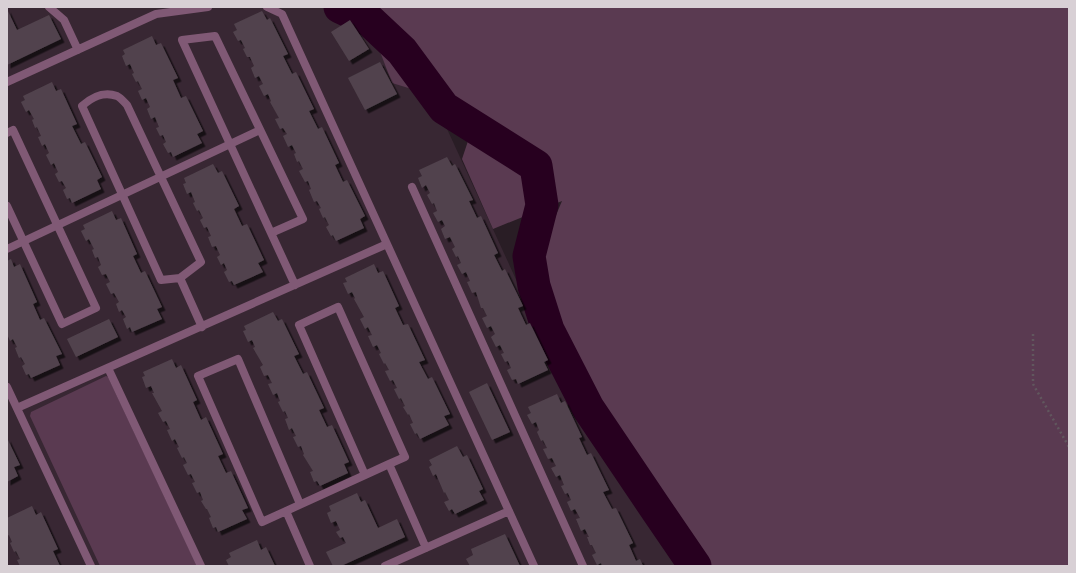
<svg xmlns="http://www.w3.org/2000/svg" width="1076" height="573" viewBox="0 0 1076 573" font-family="'Titillium Web',sans-serif">
  <style>
    .built { fill: #382733 }
    .green { fill: #5a3a51 }
    .lines { fill: none; stroke-linecap: round; stroke-linejoin: round }
    .river { stroke: #27001f; stroke-width: 33 }
    .building { fill: #51434d; filter: url(#shadow) }
    .path { stroke: #61575e; stroke-width: 2.5; stroke-dasharray: 2 3; stroke-linecap: butt }
    .lane { stroke: #805975; stroke-width: 8 }
  </style>
  <defs>
    <filter id="shadow"><feDropShadow dx="3.5" dy="3.5" stdDeviation="0" flood-color="#0009"/></filter>
  </defs>
  <rect width="100%" height="100%" fill="#291d25"/>
  <path class="built" d="M 7,7 L 339,7 L 432,105 L 440,116 L 448,131 L 563,382 L 700,566 L 7,566 Z"/>
  <path class="green" d="M 363,7 L 1069,7 L 1069,566 L 709,566 L 588,385 L 544,292 L 540,253 L 562,201 L 493,229 L 462,159 L 471,132 L 415,90 L 392,83 Z
    M 106,376 L 108,377 L 197,566 L 100,566 L 30,416 L 31,412 Z"/>
  <g class="lines">
    <path class="river" d="M 340,7 L 370,21 L 402,51 L 444,108 L 536,166 L 542,205 L 529,256 L 534,286 L 548,330 L 588,408 L 654,506 L 695,566"/>
  </g>
  <path class="building" d="M 7,9 L 17,30 L 49,15 L 61,39 L 7,65 Z
    M 262,11 L 267,20 L 270,18 L 288,54 L 283,56 L 292,74 L 296,72 L 314,109 L 309,111 L 318,129 L 322,127 L 339,163 L 335,165 L 343,182 L 347,180 L 365,216 L 360,219 L 364,228 L 336,241 L 333,235 L 331,236 L 326,227 L 329,225 L 325,217 L 323,218 L 319,209 L 321,208 L 317,201 L 314,202 L 309,190 L 311,189 L 308,181 L 305,182 L 299,171 L 303,169 L 299,161 L 297,162 L 294,154 L 296,153 L 292,145 L 288,147 L 283,136 L 287,134 L 283,128 L 280,129 L 275,119 L 279,118 L 270,102 L 271,101 L 268,94 L 264,96 L 259,86 L 263,84 L 259,76 L 255,78 L 251,68 L 254,66 L 250,57 L 247,57 L 243,49 L 245,48 L 241,40 L 238,41 L 233,32 L 237,30 L 234,24 Z
    M 350,20 L 369,49 L 349,61 L 331,32 Z
    M 152,36 L 156,45 L 161,43 L 178,78 L 173,80 L 181,98 L 186,96 L 203,131 L 197,134 L 202,143 L 173,157 L 171,152 L 168,153 L 163,144 L 166,142 L 163,135 L 160,136 L 156,128 L 159,127 L 155,117 L 151,119 L 147,109 L 150,107 L 146,98 L 142,100 L 138,91 L 142,89 L 138,81 L 136,82 L 132,74 L 134,73 L 130,64 L 126,66 L 122,56 L 125,54 L 123,50 Z
    M 380,62 L 397,94 L 365,110 L 348,78 Z
    M 52,82 L 56,91 L 61,89 L 77,124 L 72,126 L 81,144 L 85,142 L 102,177 L 97,180 L 101,189 L 72,203 L 70,198 L 67,199 L 63,190 L 66,188 L 62,181 L 59,182 L 55,174 L 58,172 L 54,163 L 51,165 L 46,155 L 49,153 L 45,144 L 42,146 L 38,137 L 41,136 L 37,127 L 35,128 L 32,120 L 34,119 L 29,110 L 26,112 L 21,102 L 25,100 L 23,96 Z
    M 447,157 L 452,166 L 455,164 L 473,200 L 469,201 L 477,218 L 481,216 L 498,253 L 494,255 L 502,271 L 505,269 L 523,306 L 518,308 L 526,325 L 530,323 L 548,360 L 544,362 L 548,370 L 518,384 L 516,379 L 512,380 L 507,370 L 511,368 L 508,361 L 505,362 L 501,354 L 504,353 L 500,345 L 496,347 L 491,337 L 495,334 L 491,326 L 487,328 L 482,318 L 487,316 L 483,308 L 481,308 L 476,292 L 472,293 L 467,282 L 470,281 L 466,272 L 462,274 L 457,265 L 461,263 L 458,256 L 456,257 L 452,249 L 455,247 L 450,237 L 445,239 L 441,229 L 445,226 L 442,220 L 438,222 L 433,213 L 437,211 L 434,203 L 432,204 L 427,195 L 430,193 L 426,185 L 422,188 L 418,178 L 422,176 L 419,170 Z
    M 213,164 L 218,173 L 222,171 L 239,206 L 234,209 L 242,226 L 247,224 L 264,260 L 258,263 L 263,272 L 234,285 L 232,281 L 229,282 L 224,272 L 227,270 L 224,263 L 221,265 L 217,257 L 220,255 L 216,246 L 212,247 L 208,237 L 211,236 L 207,227 L 204,228 L 200,220 L 203,218 L 199,210 L 197,211 L 193,203 L 195,202 L 191,192 L 187,194 L 183,184 L 186,183 L 184,178 Z
    M 112,211 L 116,220 L 121,218 L 137,254 L 133,256 L 141,273 L 145,271 L 162,307 L 157,309 L 162,319 L 132,332 L 130,327 L 127,329 L 123,319 L 126,317 L 122,310 L 119,312 L 116,304 L 119,302 L 114,293 L 111,294 L 106,284 L 110,282 L 106,274 L 102,275 L 98,267 L 101,265 L 98,257 L 95,258 L 92,250 L 94,249 L 89,239 L 86,241 L 81,231 L 85,229 L 83,225 Z
    M 11,259 L 14,267 L 20,264 L 37,302 L 33,304 L 40,320 L 44,318 L 62,354 L 56,356 L 60,365 L 31,378 L 29,374 L 26,375 L 22,366 L 25,364 L 21,357 L 19,358 L 15,348 L 17,347 L 13,339 L 10,341 L 7,334 L 7,330 L 8,329 L 7,326 L 7,261 Z
    M 374,264 L 378,273 L 383,271 L 399,306 L 395,308 L 403,325 L 408,324 L 425,360 L 419,362 L 428,379 L 432,377 L 450,414 L 444,416 L 449,425 L 420,439 L 417,433 L 415,434 L 410,424 L 413,423 L 409,414 L 408,415 L 403,407 L 405,406 L 401,398 L 399,399 L 394,389 L 397,388 L 393,380 L 390,381 L 385,371 L 389,370 L 385,363 L 384,364 L 379,354 L 381,353 L 377,345 L 373,347 L 368,336 L 372,335 L 368,327 L 365,329 L 360,319 L 364,317 L 354,299 L 355,298 L 352,292 L 348,294 L 343,283 L 347,282 L 345,278 Z
    M 273,312 L 278,321 L 282,319 L 299,354 L 294,356 L 303,374 L 307,372 L 324,408 L 319,410 L 327,427 L 332,425 L 349,462 L 344,464 L 348,473 L 320,486 L 317,481 L 314,482 L 310,472 L 313,471 L 303,455 L 304,454 L 301,446 L 298,447 L 293,437 L 296,436 L 292,428 L 289,430 L 285,419 L 288,418 L 285,411 L 283,412 L 278,402 L 280,401 L 277,393 L 273,395 L 268,384 L 272,383 L 268,375 L 264,376 L 260,367 L 263,365 L 253,348 L 255,347 L 252,340 L 248,342 L 243,331 L 246,330 L 244,326 Z
    M 109,319 L 118,337 L 76,357 L 67,339 Z
    M 172,359 L 176,368 L 181,365 L 197,400 L 193,402 L 201,420 L 206,417 L 223,454 L 218,456 L 226,473 L 231,471 L 248,508 L 242,510 L 247,519 L 218,532 L 216,527 L 213,528 L 209,518 L 211,517 L 207,509 L 206,509 L 201,501 L 203,500 L 200,492 L 197,493 L 192,483 L 195,482 L 191,474 L 188,475 L 183,465 L 187,463 L 184,457 L 182,458 L 177,448 L 179,447 L 175,439 L 172,441 L 167,430 L 170,429 L 166,421 L 163,422 L 158,413 L 162,411 L 152,393 L 154,393 L 151,386 L 146,388 L 142,377 L 145,376 L 143,372 Z
    M 487,383 L 510,432 L 492,440 L 469,392 Z
    M 557,394 L 561,403 L 565,401 L 582,437 L 579,438 L 587,455 L 591,453 L 609,490 L 603,492 L 612,509 L 616,508 L 633,543 L 629,545 L 636,561 L 640,559 L 643,566 L 602,566 L 601,563 L 597,565 L 592,555 L 596,553 L 592,545 L 590,545 L 587,537 L 589,537 L 585,529 L 581,531 L 576,519 L 580,518 L 575,509 L 571,511 L 567,502 L 571,500 L 568,493 L 565,494 L 561,486 L 564,485 L 560,475 L 556,477 L 551,468 L 556,466 L 552,458 L 548,459 L 543,449 L 547,448 L 543,440 L 541,441 L 537,432 L 539,430 L 536,422 L 532,424 L 527,415 L 531,413 L 528,407 Z
    M 7,438 L 20,465 L 14,467 L 18,476 L 7,482 Z
    M 457,446 L 463,457 L 467,455 L 483,489 L 479,491 L 484,500 L 455,514 L 452,509 L 449,511 L 444,502 L 449,500 L 445,492 L 444,493 L 436,474 L 433,476 L 429,467 L 432,465 L 429,460 Z
    M 357,493 L 361,502 L 365,500 L 378,528 L 397,519 L 405,537 L 341,566 L 333,566 L 326,552 L 346,543 L 343,537 L 340,538 L 336,532 L 340,530 L 336,521 L 331,523 L 327,513 L 331,511 L 329,506 Z
    M 32,506 L 36,515 L 41,512 L 58,549 L 53,551 L 60,566 L 20,566 L 17,560 L 20,559 L 16,551 L 14,552 L 10,543 L 12,542 L 9,535 L 7,536 L 7,518 Z
    M 505,534 L 520,566 L 470,566 L 466,559 L 473,555 L 471,549 Z
    M 257,540 L 261,550 L 266,547 L 275,566 L 229,566 L 226,560 L 231,557 L 229,553 Z"/>
  <g class="lines">
    <path class="path" d="M 1033,334 L 1033,384 L 1069,447"/>
    <path class="lane" d="M 49,7 L 64,20 L 78,50
      M 267,7 L 282,14 L 534,566
      M 7,82 L 156,14 L 208,7
      M 7,133 L 13,130 L 96,308 L 62,324 L 7,206
      M 412,187 L 583,566
      M 271,233 L 303,219 L 215,36 L 182,40 L 295,285
      M 7,249 L 260,130
      M 180,278 L 201,262 L 127,105 C 124,102 121,98 117,96 C 103,91 92,97 82,106 L 161,280 L 180,278 L 202,327
      M 108,368 L 201,566
      M 7,387 L 91,566
      M 17,408 L 387,244
      M 389,464 L 365,475 L 299,325 L 338,307 L 405,457 L 389,464 L 426,548
      M 300,504 L 238,359 L 198,376 L 262,522 L 365,475
      M 286,511 L 310,566
      M 385,566 L 509,511"/>
  </g>
  <rect width="1076" height="573" fill="none" stroke="#d8d0d5" stroke-width="16"/>
</svg>
